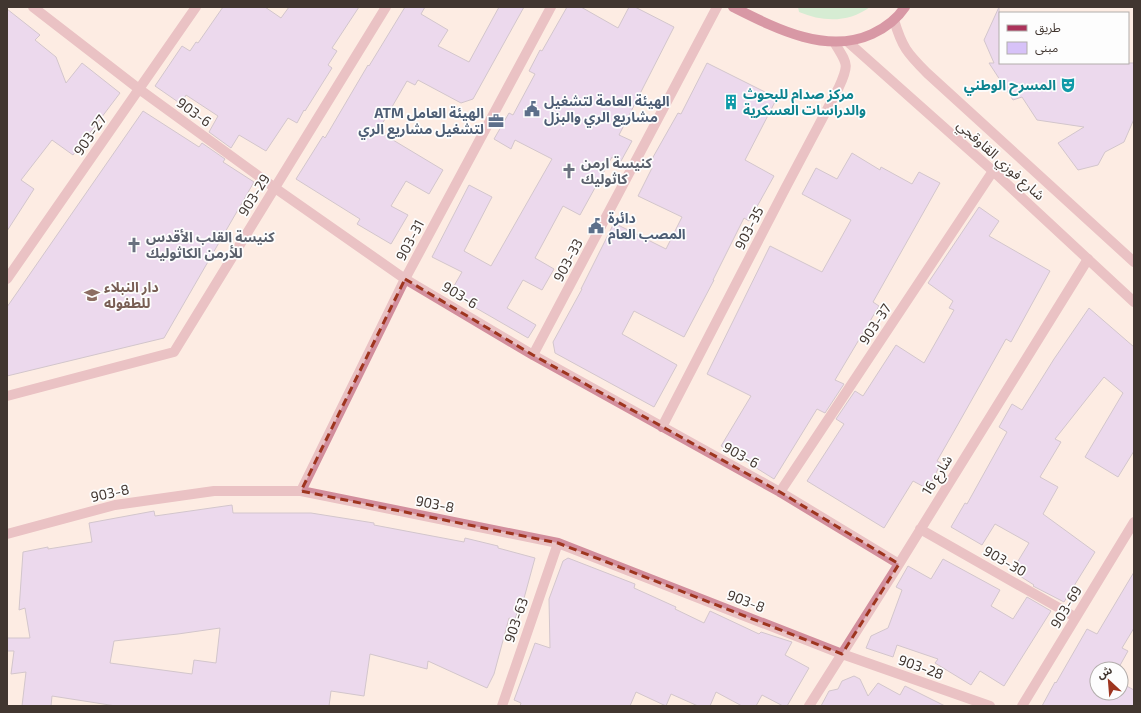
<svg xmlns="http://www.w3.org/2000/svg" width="1141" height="713" viewBox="0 0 1141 713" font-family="'Exo 2','Noto Sans Arabic',sans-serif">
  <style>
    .green { fill: #a7ecbe }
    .building { fill: #d7c2f8; stroke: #9f96af; fill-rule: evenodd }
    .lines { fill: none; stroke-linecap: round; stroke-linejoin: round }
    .minor { stroke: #d28e9d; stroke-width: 10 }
    .tertiary { stroke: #d28e9d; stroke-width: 10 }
    .primary { stroke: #ab325a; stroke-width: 10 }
    .marked { fill: none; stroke: #9e351f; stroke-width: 3; stroke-dasharray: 8 5; stroke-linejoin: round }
    .labels { text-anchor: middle; stroke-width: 3.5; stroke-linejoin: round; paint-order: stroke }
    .culture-label { font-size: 14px; font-weight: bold; fill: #0d838f; stroke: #fdfdfd; text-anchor: end }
    .service-label { font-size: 14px; font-weight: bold; fill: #4e5e75; stroke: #fdfdfd; text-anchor: start }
    .street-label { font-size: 14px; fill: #413630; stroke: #fdfdfd }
    .worship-label { font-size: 14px; font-weight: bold; fill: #5b616d; stroke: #fdfdfd; text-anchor: start }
    .education-label { font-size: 14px; font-weight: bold; fill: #785e54; stroke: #fdfdfd; text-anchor: start }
  </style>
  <rect width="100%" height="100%" fill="#fdece3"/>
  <path class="green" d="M 798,7 L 870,7 C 848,23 823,22 799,12 Z"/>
  <path class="building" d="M 223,7 L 265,7 L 281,18 L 289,7 L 359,7 L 332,48 L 337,51 L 328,65 L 332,68 L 305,111 L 304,110 L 297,123 L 288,118 L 266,151 L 239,135 L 231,148 L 209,132 L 218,116 L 186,95 L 181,104 L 155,86 L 182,46 L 190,51 L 196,42 L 198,43 Z
    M 405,7 L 425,7 L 421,14 L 448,30 L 438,46 L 469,62 L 499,7 L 524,7 L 473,99 L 461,103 L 418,80 L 415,85 L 407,81 L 378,131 L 443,170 L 429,194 L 406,181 L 391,206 L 408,215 L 391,244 L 357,224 L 360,219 L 296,179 L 323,136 L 325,138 L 368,65 L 369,66 Z
    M 567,7 L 581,7 L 618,28 L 629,7 L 635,7 L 674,27 L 619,135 L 632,141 L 621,161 L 612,157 L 580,215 L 563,206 L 535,258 L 554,269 L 542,290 L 523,280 L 507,308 L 536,325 L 528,338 L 450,293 L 462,272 L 432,257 L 469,185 L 492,197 L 464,251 L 491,266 L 552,159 L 515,140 L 511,149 L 494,139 L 509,113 L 513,115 L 535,74 L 529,71 L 540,50 L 542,51 Z
    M 999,7 L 1000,63 L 1134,63 L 1134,119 L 1124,142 L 1105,152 L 1098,165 L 1078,170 L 1058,143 L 1084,127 L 1037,120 L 1022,97 L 1013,100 L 989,63 L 994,63 L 984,40 Z
    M 7,9 L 40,35 L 35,40 L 56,57 L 66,83 L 82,63 L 120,93 L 73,155 L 52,140 L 21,180 L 34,189 L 7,231 Z
    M 707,63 L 777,98 L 745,160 L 774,176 L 749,221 L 744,218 L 713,280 L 714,280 L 684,337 L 634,311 L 622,334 L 677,365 L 654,407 L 555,353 L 553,342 L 582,289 L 581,289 L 614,223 L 666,249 L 682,217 L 638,196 L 652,168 L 648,166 L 678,113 L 681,114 Z
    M 143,111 L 199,147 L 202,143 L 225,159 L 223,162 L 254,182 L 164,338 L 7,376 L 7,307 Z
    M 852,153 L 880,170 L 881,167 L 912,184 L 919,172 L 940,183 L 873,302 L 879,306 L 835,380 L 844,384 L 825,413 L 817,409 L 774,479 L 721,446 L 751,396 L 707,374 L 770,246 L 822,272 L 851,220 L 802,194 L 816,168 L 837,179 Z
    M 979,207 L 999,221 L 989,236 L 1050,271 L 1011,342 L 1006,339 L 957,426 L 937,461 L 941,463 L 928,489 L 913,481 L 884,528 L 807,481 L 844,424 L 836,419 L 855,391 L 863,396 L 896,345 L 924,363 L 954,310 L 949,308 L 953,301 L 928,283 Z
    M 1089,308 L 1134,347 L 1134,451 L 1118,477 L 1085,457 L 1123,393 L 1104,377 L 1055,439 L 1061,442 L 1040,477 L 1058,487 L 1043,514 L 1095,552 L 1064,602 L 1033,586 L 1034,585 L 1012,571 L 1029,543 L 995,524 L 982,545 L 951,527 L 965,503 L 967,504 L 1007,432 L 999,427 L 1012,404 L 1022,410 L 1054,359 Z
    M 232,505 L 233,513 L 311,513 L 374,523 L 374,525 L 464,542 L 465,538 L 498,546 L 498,548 L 535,558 L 523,602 L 520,601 L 515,620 L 509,618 L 494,674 L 487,688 L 428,661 L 427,669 L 370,654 L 364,696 L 331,691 L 329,706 L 116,706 L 52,696 L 51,706 L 22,706 L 26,672 L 11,674 L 14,651 L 7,651 L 7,638 L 30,638 L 25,608 L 19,610 L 23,552 L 48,547 L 48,549 L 92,542 L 89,523 L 154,511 L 155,516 ZM 220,628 L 216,663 L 194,660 L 192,674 L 110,663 L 114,641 L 178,634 Z
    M 568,558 L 635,584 L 634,588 L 676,607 L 675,609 L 704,623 L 710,611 L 759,634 L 761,632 L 792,642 L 785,655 L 809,668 L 787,706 L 783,706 L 762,695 L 756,706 L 742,706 L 716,692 L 710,706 L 698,706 L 671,694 L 666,706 L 636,692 L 630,706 L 520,706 L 521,703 L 514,700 L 535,643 L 550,648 L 549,599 L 563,561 Z
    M 943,559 L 1000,590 L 991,606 L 1013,619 L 1027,597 L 1051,611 L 1004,686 L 980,671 L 971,685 L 935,663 L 938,659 L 897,645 L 893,657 L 866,648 L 871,636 L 888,628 L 902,590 L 896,587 L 908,566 L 931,579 Z
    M 1134,572 L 1134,628 L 1122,648 L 1128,651 L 1118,669 L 1097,669 L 1097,693 L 1121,693 L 1121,683 L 1134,690 L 1134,706 L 1042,706 L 1055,682 L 1056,683 L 1087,629 L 1097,634 Z
    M 854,676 L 860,679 L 868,696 L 878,683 L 900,695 L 905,686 L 945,706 L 821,706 L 829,691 L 838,689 L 842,681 Z"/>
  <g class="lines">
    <path class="minor" d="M 33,7 L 139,89 L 275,188 L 405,279 L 533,355 L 780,492 L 899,564
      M 7,279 L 196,7
      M 533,355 L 717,7
      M 7,396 L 174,352 L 386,7
      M 662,427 L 786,187 L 839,87 C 850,63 847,64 834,42
      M 301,491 L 405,279 L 551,7
      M 780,492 L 993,171
      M 920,529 L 1075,617
      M 7,534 L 115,505 L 214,491 L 301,491 L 558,543 L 842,654 L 990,706
      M 502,706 L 558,543
      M 809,706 L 899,564 L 1088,259
      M 1022,706 L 1134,522"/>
    <path class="tertiary" d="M 894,20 C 902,47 907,53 927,73 L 1134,262
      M 848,42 L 993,171 L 1134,302"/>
    <path class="primary" d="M 733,7 C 775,28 826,55 872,34 C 885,28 897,19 905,7"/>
  </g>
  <path d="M0 0H1141V713H0ZM 405,279 L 533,355 L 780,492 L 899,564 L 842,654 L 558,543 L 301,491 Z" fill="#fdece3" fill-opacity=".55" fill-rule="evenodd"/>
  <path class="marked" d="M 405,279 L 533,355 L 780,492 L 899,564 L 842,654 L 558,543 L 301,491 Z"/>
  <defs>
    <symbol id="theatre-bare" viewBox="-9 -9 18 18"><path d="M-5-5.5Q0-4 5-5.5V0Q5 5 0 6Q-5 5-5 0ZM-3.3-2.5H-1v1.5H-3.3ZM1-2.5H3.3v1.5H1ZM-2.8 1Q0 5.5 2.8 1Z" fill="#0f9aa8" stroke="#fdfdfd" stroke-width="2.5" paint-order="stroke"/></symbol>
    <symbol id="building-bare" viewBox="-9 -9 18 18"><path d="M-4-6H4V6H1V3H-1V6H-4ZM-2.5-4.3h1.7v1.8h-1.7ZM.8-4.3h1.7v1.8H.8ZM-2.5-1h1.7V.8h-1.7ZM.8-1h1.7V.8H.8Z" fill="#0f9aa8" stroke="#fdfdfd" stroke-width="2.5" paint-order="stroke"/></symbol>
    <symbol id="civic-bare" viewBox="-9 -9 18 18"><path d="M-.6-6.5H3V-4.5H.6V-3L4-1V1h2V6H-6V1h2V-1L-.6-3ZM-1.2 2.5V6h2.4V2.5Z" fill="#5c6f8a" stroke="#fdfdfd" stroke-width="2.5" paint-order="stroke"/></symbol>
    <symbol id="office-bare" viewBox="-9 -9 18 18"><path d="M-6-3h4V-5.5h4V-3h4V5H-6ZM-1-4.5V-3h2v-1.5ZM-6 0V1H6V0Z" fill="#5c6f8a" stroke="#fdfdfd" stroke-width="2.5" paint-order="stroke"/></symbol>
    <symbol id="church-bare" viewBox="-9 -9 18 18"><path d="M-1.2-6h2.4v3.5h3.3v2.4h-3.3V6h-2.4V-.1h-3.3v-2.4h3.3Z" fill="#6b7280" stroke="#fdfdfd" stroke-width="2.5" paint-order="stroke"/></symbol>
    <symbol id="school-bare" viewBox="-9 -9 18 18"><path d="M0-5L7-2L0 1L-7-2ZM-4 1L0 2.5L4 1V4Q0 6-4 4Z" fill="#8d6e63" stroke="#fdfdfd" stroke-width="2.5" paint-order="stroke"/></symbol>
  </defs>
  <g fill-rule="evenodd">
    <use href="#theatre-bare" x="1057" y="74" width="22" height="22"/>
    <use href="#building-bare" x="720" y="91" width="22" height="22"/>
    <use href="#civic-bare" x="521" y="98" width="22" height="22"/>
    <use href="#office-bare" x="485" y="110" width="22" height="22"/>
    <use href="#church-bare" x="558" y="160" width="22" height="22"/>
    <use href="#civic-bare" x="585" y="215" width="22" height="22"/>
    <use href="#church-bare" x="123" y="234" width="22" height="22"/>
    <use href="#school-bare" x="81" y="284" width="22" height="22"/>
  </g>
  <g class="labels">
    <g class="culture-label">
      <text x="1056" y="90">المسرح الوطني</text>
      <text x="743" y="99" text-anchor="start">مركز صدام للبحوث<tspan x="743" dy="16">والدراسات العسكرية</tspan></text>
    </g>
    <g class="service-label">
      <text x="544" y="106">الهيئة العامة لتشغيل<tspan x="544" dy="16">مشاريع الري والبزل</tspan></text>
      <text x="484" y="118" text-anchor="end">ATM الهيئة العامل<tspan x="484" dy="16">لتشغيل مشاريع الري</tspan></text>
      <text x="608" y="223">دائرة<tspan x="608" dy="16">المصب العام</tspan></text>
    </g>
    <g class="street-label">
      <text transform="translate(194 112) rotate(36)" y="5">903-6</text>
      <text transform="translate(90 135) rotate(-55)" y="5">903-27</text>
      <text transform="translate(1001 160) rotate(42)" y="5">شارع فوزي القاوقجي</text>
      <text transform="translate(254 195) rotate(-58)" y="5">903-29</text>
      <text transform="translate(749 228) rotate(-63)" y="5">903-35</text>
      <text transform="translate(410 240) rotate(-62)" y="5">903-31</text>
      <text transform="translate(568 260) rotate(-62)" y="5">903-33</text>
      <text transform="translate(460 295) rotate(31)" y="5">903-6</text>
      <text transform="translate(875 324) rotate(-56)" y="5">903-37</text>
      <text transform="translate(741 455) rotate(29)" y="5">903-6</text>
      <text transform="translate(937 475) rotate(-58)" y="5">شارع 16</text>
      <text transform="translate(110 493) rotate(-12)" y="5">903-8</text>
      <text transform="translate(435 504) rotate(11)" y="5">903-8</text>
      <text transform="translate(1005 561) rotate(30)" y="5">903-30</text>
      <text transform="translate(746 601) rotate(21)" y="5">903-8</text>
      <text transform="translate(1066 607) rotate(-59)" y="5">903-69</text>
      <text transform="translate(516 620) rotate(-71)" y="5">903-63</text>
      <text transform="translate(921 667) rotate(20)" y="5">903-28</text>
    </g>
    <g class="worship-label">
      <text x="581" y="168">كنيسة ارمن<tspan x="581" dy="16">كاثوليك</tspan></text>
      <text x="146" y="242">كنيسة القلب الأقدس<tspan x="146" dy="16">للأرمن الكاثوليك</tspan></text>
    </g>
    <g class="education-label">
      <text x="104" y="292">دار النبلاء<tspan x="104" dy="16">للطفوله</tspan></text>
    </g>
  </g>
  <rect width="1141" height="713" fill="none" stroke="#413630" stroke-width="16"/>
  <rect x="999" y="12" width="130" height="52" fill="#fdfdfd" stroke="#b2adab"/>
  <rect x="1007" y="25" width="20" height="6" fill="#ab325a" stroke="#b2adab"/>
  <text x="1035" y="32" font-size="12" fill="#413630">طريق</text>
  <rect x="1007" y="42" width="20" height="12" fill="#d7c2f8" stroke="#b2adab"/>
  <text x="1035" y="52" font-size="12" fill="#413630">مبنى</text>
  <g transform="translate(1109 681) rotate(334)"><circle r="19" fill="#fdfdfd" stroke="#b2adab"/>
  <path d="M0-3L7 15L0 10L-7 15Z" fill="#9e351f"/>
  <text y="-6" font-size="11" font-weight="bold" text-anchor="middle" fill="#413630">ش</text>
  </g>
</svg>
